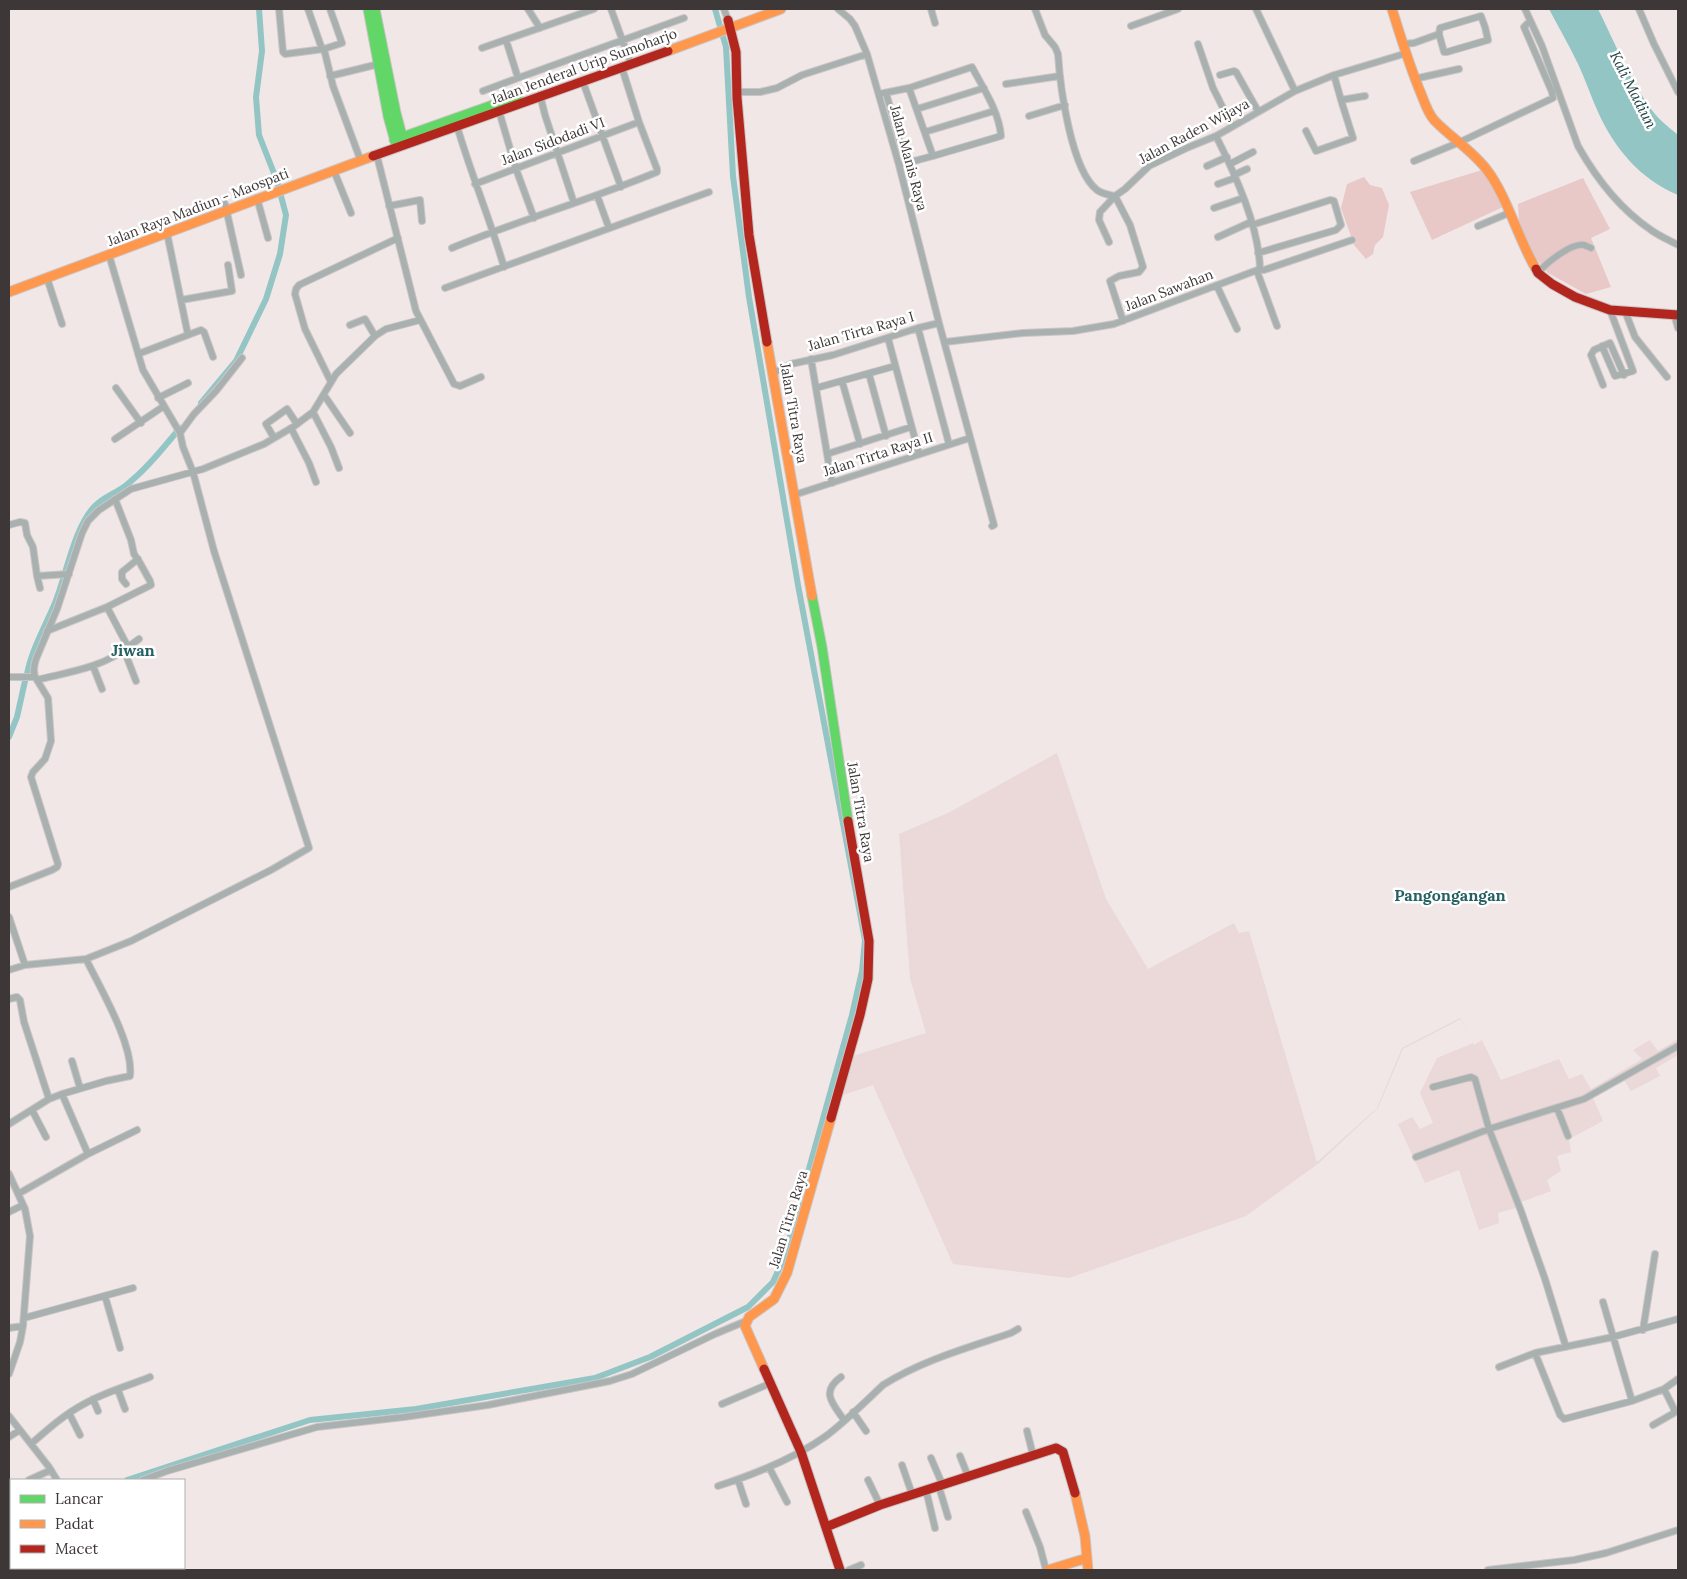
<svg xmlns="http://www.w3.org/2000/svg" width="1687" height="1579" viewBox="0 0 1687 1579" font-family="Lora,serif">
  <style>
    .built { fill: #ebd8d8 }
    .green { fill: #e9c8c8 }
    .water { fill: #94c5c5 }
    .lines { fill: none; stroke-linecap: round; stroke-linejoin: round }
    .canal { stroke: #94c5c5; stroke-width: 6 }
    .street-casing { stroke: #ccc5c5; stroke-width: 8 }
    .fast-casing { stroke: #ccc5c5; stroke-width: 11 }
    .slow-casing { stroke: #ccc5c5; stroke-width: 11 }
    .jam-casing { stroke: #ccc5c5; stroke-width: 11 }
    .street { stroke: #a8b0b0; stroke-width: 6 }
    .fast { stroke: #63d668; stroke-width: 9 }
    .slow { stroke: #ff974d; stroke-width: 9 }
    .jam { stroke: #b3261e; stroke-width: 9 }
    .labels { text-anchor: middle; stroke-width: 5; stroke-linejoin: round; paint-order: stroke }
    .street-label { font-size: 14px; fill: #3e3737; stroke: #fff }
    .water-label { font-size: 15px; font-style: italic; fill: #1d4142; stroke: #fff }
    .quarter-label { font-size: 16px; font-weight: bold; fill: #266062; stroke: #fff }
  </style>
  <rect width="100%" height="100%" fill="#f1e7e7"/>
  <path class="built" d="M 1057,753 L 1106,899 L 1148,969 L 1234,923 L 1239,933 L 1249,931 L 1317,1162 L 1377,1108 L 1402,1048 L 1460,1018 L 1474,1045 L 1482,1040 L 1501,1080 L 1559,1059 L 1569,1079 L 1582,1074 L 1591,1089 L 1642,1059 L 1633,1050 L 1650,1040 L 1658,1051 L 1678,1039 L 1678,1055 L 1656,1068 L 1660,1076 L 1631,1091 L 1624,1080 L 1593,1098 L 1603,1121 L 1569,1139 L 1571,1152 L 1557,1156 L 1561,1171 L 1547,1180 L 1551,1191 L 1521,1202 L 1522,1206 L 1498,1213 L 1499,1223 L 1479,1230 L 1459,1170 L 1425,1183 L 1398,1124 L 1412,1117 L 1420,1129 L 1433,1123 L 1420,1093 L 1437,1058 L 1473,1043 L 1461,1019 L 1403,1049 L 1378,1108 L 1319,1163 L 1246,1216 L 1069,1278 L 953,1264 L 873,1085 L 843,1095 L 853,1056 L 926,1033 L 910,978 L 899,834 L 950,812 Z"/>
  <path class="green" d="M 1482,170 L 1492,182 L 1503,207 L 1432,240 L 1410,192 Z
    M 1364,177 L 1370,185 L 1382,188 L 1389,205 L 1383,237 L 1375,245 L 1373,254 L 1366,259 L 1354,245 L 1341,208 L 1347,184 Z
    M 1583,178 L 1610,229 L 1591,238 L 1611,287 L 1586,294 L 1548,273 L 1533,255 L 1519,224 L 1518,204 Z"/>
  <path class="water" d="M 1549,9 L 1598,9 C 1614,41 1628,76 1648,105 C 1656,117 1667,126 1678,135 L 1678,195 C 1641,180 1614,148 1598,112 C 1591,97 1586,81 1579,66 C 1570,47 1559,28 1549,9 Z"/>
  <g class="lines">
    <path class="canal" d="M 201,403 L 236,361 L 266,299 L 280,254 L 286,215 L 277,181 L 259,135 L 256,97 L 262,51 L 259,9
      M 27,674 C 32,649 45,627 55,603 C 66,576 75,524 96,505 C 104,497 116,493 125,486 C 146,470 163,448 180,428
      M 9,737 L 17,717 L 25,681
      M 127,1480 L 310,1420 L 416,1409 L 595,1378 L 650,1357 L 748,1307 L 773,1282 L 784,1258 L 852,1015 L 862,971 L 865,940 L 798,585 L 749,297 L 733,176 L 726,47 L 715,9
      M 9,1517 L 11,1517"/>
    <defs>
      <path id="street" d="M 279,9 L 283,52 L 285,54 L 324,49 L 333,86 L 359,156
        M 308,9 L 322,49
        M 528,9 L 540,28
        M 611,9 L 631,64
        M 724,9 L 728,20
        M 838,9 L 850,19 L 855,26 L 867,54 L 899,165 L 939,323
        M 931,9 L 935,23
        M 1035,9 L 1045,35 L 1055,47 L 1058,54 C 1060,86 1071,170 1097,190 C 1102,194 1109,195 1115,196
        M 1256,9 L 1295,91
        M 1525,9 L 1542,46 L 1578,146 C 1596,178 1620,209 1651,230 C 1659,236 1669,240 1678,245
        M 1639,9 L 1654,44 L 1678,92
        M 1481,16 L 1485,27 L 1488,40 L 1447,52 L 1444,52 L 1439,34 L 1440,28 Z
        M 1131,26 L 1178,9
        M 506,40 L 518,78 L 684,18
        M 1198,44 L 1213,88 L 1232,126
        M 1403,44 L 1414,43 L 1439,34
        M 482,48 L 594,9
        M 324,49 L 342,43 L 330,9
        M 1220,75 L 1234,71 L 1236,72 L 1258,111
        M 1334,75 L 1341,100 L 1365,96
        M 330,76 L 379,64
        M 1414,79 L 1459,69
        M 583,82 L 621,187
        M 1006,84 L 1060,76
        M 909,88 L 972,67 C 983,88 999,111 1001,136 L 933,156
        M 483,91 L 518,78
        M 737,92 L 760,92 L 777,88 L 802,75 L 867,54
        M 886,93 L 906,163
        M 879,94 L 909,88 L 933,156 L 899,165
        M 540,95 L 545,115 L 574,203
        M 917,109 L 984,88
        M 499,111 L 516,169 L 534,218
        M 1029,116 L 1065,105
        M 457,126 C 471,174 490,219 504,267
        M 1306,131 L 1316,151 L 1353,138 L 1341,100
        M 925,132 L 994,111
        M 377,156 L 416,311 L 454,384 L 460,386 L 481,377
        M 1414,161 L 1460,142 L 1553,98 L 1552,92 L 1524,27 L 1530,21
        M 1230,164 L 1253,152
        M 1207,166 L 1227,157
        M 334,171 L 351,213
        M 1234,175 L 1247,169
        M 475,184 L 639,122
        M 1218,184 L 1235,178
        M 597,195 L 609,228
        M 1115,196 L 1130,225 L 1143,267 L 1139,272 L 1119,276 L 1110,281 L 1123,321
        M 257,198 L 268,238
        M 225,204 L 241,275
        M 389,206 L 420,200 L 422,221
        M 1214,208 L 1243,198
        M 1252,225 L 1330,200 L 1334,201 L 1341,225 L 1336,230 L 1258,253
        M 1478,226 L 1509,213
        M 167,233 L 188,335
        M 1218,237 L 1251,222
        M 1109,242 L 1099,220 L 1100,212 L 1115,196 L 1125,189 L 1149,166 L 1189,147 L 1216,136 L 1295,91 L 1334,75 L 1407,53
        M 452,248 C 519,220 590,200 657,172 L 657,169 L 639,122 L 622,68
        M 1260,269 L 1264,270 L 1352,240
        M 1257,271 L 1277,326
        M 1538,273 C 1546,263 1571,243 1584,245 C 1586,246 1589,247 1591,248
        M 47,278 L 62,324
        M 1217,286 L 1237,329
        M 445,288 L 709,192
        M 181,300 L 232,291 L 228,265
        M 1625,311 L 1635,337 L 1667,377
        M 1674,314 L 1678,328
        M 350,325 L 365,319 L 375,336
        M 918,328 L 949,444
        M 888,338 L 919,454
        M 945,342 L 1023,333 L 1073,331 L 1114,324 L 1260,269 C 1259,226 1235,174 1216,136
        M 1602,346 L 1615,376 L 1633,371 L 1610,310
        M 138,354 L 201,330 L 204,332 L 213,357
        M 811,359 L 832,483
        M 773,373 L 791,364 L 833,355 L 918,328 L 939,323 L 994,525 L 992,526
        M 869,374 L 886,436
        M 842,381 L 860,444
        M 331,382 L 305,329 L 295,294 L 296,289 L 299,285 L 398,238
        M 1603,385 L 1591,355 L 1594,350 L 1610,343 L 1624,375
        M 116,388 L 141,423
        M 816,388 L 895,366
        M 324,395 L 350,433
        M 158,398 L 188,383
        M 313,412 L 331,447 L 339,468
        M 291,428 L 309,463 L 316,482
        M 180,433 L 194,414 L 216,391 L 242,358
        M 274,438 L 266,424 L 287,409 L 297,424
        M 115,439 L 164,406
        M 827,454 L 911,427
        M 794,495 L 970,438
        M 9,525 L 20,522 L 25,523 L 27,535 L 33,547 L 37,576 L 69,574
        M 37,576 L 40,588
        M 126,584 L 122,579 L 122,572 L 138,559
        M 107,607 L 128,647 L 139,639
        M 47,631 L 107,607 L 151,585 L 150,581 L 140,563 L 134,554 L 131,540 L 115,499
        M 128,647 C 102,668 68,672 37,680 C 32,674 34,666 36,659 L 57,609 L 82,533 L 88,521 L 99,510 L 131,489 L 203,469 L 264,444 L 293,427 L 313,412 L 336,374 L 375,336 L 386,329 L 420,320
        M 124,650 L 136,681
        M 93,666 L 102,689
        M 9,677 L 35,677
        M 9,887 L 52,870 L 57,867 L 58,864 L 31,777 L 33,772 L 45,759 L 51,741 L 48,698 L 37,680
        M 9,917 L 25,965
        M 9,970 L 25,965 L 86,959 L 131,941 L 271,870 L 309,848 L 214,551 L 193,472 L 183,447 L 180,433 L 143,370 L 109,255
        M 9,999 L 17,997 L 20,1000 L 24,1022 L 49,1099
        M 72,1061 L 80,1088
        M 1433,1087 L 1471,1077 L 1475,1079 L 1489,1129 L 1521,1211 L 1545,1279 L 1566,1347
        M 62,1094 L 88,1154
        M 1557,1108 L 1568,1136
        M 32,1110 L 46,1137
        M 9,1124 L 49,1099 L 62,1094 L 106,1081 L 130,1076 C 134,1045 100,988 86,959
        M 1416,1157 L 1489,1129 L 1584,1099 L 1678,1046
        M 9,1174 L 25,1209 L 30,1236 L 23,1326 L 20,1342 L 9,1374
        M 18,1194 L 88,1154 L 137,1130
        M 9,1212 L 23,1205
        M 105,1296 L 120,1348
        M 1603,1302 L 1632,1401
        M 24,1318 L 133,1288
        M 9,1328 L 23,1326
        M 1643,1330 L 1655,1254
        M 1535,1353 L 1560,1415 L 1564,1419 L 1632,1401 L 1664,1389 L 1678,1379
        M 1499,1367 L 1535,1353 L 1613,1337 L 1678,1319
        M 841,1377 C 820,1392 833,1404 844,1420
        M 118,1390 L 125,1409
        M 93,1399 L 98,1411
        M 722,1404 L 771,1383
        M 853,1412 L 866,1431
        M 69,1413 L 80,1435
        M 9,1416 L 49,1467 L 57,1480
        M 1653,1425 L 1674,1413 L 1674,1409 L 1664,1389
        M 1027,1431 L 1033,1455
        M 9,1437 L 20,1430
        M 31,1444 C 48,1429 65,1414 84,1404 C 105,1392 128,1386 150,1377
        M 960,1456 L 968,1476
        M 931,1458 L 943,1486
        M 902,1465 L 912,1494
        M 769,1467 L 787,1502
        M 29,1480 L 51,1470
        M 143,1480 L 167,1471 L 317,1427 L 404,1417 L 488,1405 L 610,1381 L 632,1374 L 715,1334 L 746,1321
        M 738,1480 L 746,1504
        M 868,1480 L 880,1505
        M 718,1486 C 755,1474 794,1459 826,1436 C 846,1421 865,1402 883,1385 C 923,1360 967,1348 1011,1333 L 1018,1329
        M 939,1487 L 948,1517
        M 9,1489 L 11,1488
        M 926,1490 L 935,1528
        M 1026,1512 L 1040,1547 L 1046,1570
        M 9,1523 L 11,1522
        M 104,1568 L 105,1570
        M 849,1570 L 861,1565
        M 1488,1570 L 1574,1560 L 1606,1553 L 1678,1530"/>
      <path id="fast" d="M 368,9 L 388,116 L 396,145
        M 375,9 L 396,113 L 404,143
        M 394,140 L 518,96
        M 812,596 L 822,647 L 848,821"/>
      <path id="slow" d="M 1392,9 C 1401,38 1410,68 1422,96 C 1425,104 1428,113 1434,120 C 1450,137 1472,150 1487,170 C 1507,196 1518,239 1536,269
        M 668,51 L 781,9
        M 9,292 L 373,156
        M 767,342 L 812,596
        M 764,1369 L 745,1326 L 749,1317 L 774,1299 L 787,1273 L 831,1118
        M 1075,1493 L 1085,1536 L 1088,1570
        M 1048,1570 L 1087,1558"/>
      <path id="jam" d="M 728,20 L 736,52 L 737,98 L 749,235 L 767,342
        M 373,156 L 668,51
        M 1536,269 L 1538,273 L 1552,284 L 1575,297 L 1610,310 L 1678,315
        M 831,1118 L 860,1015 L 868,979 L 869,941 L 848,821
        M 764,1369 L 801,1452 L 840,1570
        M 826,1527 L 880,1505 L 1056,1448 L 1063,1452 L 1075,1493"/>
    </defs>
    <use href="#street" class="street-casing"/>
    <use href="#fast" class="fast-casing"/>
    <use href="#slow" class="slow-casing"/>
    <use href="#jam" class="jam-casing"/>
    <use href="#street" class="street"/>
    <use href="#fast" class="fast"/>
    <use href="#slow" class="slow"/>
    <use href="#jam" class="jam"/>
  </g>
  <g class="labels">
    <g class="street-label">
      <text transform="translate(584 66) rotate(-20)" y="5">Jalan Jenderal Urip Sumoharjo</text>
      <text transform="translate(1194 131) rotate(-28)" y="5">Jalan Raden Wijaya</text>
      <text transform="translate(553 141) rotate(-21)" y="5">Jalan Sidodadi VI</text>
      <text transform="translate(909 158) rotate(75)" y="5">Jalan Manis Raya</text>
      <text transform="translate(198 207) rotate(-21)" y="5">Jalan Raya Madiun - Maospati</text>
      <text transform="translate(1169 290) rotate(-21)" y="5">Jalan Sawahan</text>
      <text transform="translate(861 331) rotate(-16)" y="5">Jalan Tirta Raya I</text>
      <text transform="translate(794 413) rotate(80)" y="5">Jalan Titra Raya</text>
      <text transform="translate(878 454) rotate(-18)" y="5">Jalan Tirta Raya II</text>
      <text transform="translate(861 812) rotate(80)" y="5">Jalan Titra Raya</text>
      <text transform="translate(788 1219) rotate(-73)" y="5">Jalan Titra Raya</text>
    </g>
    <g class="water-label">
      <text transform="translate(1633 90) rotate(63)" y="5">Kali Madiun</text>
    </g>
    <g class="quarter-label">
      <text x="133" y="656">Jiwan</text>
      <text x="1450" y="901">Pangongangan</text>
    </g>
  </g>
  <rect width="1687" height="1579" fill="none" stroke="#3e3737" stroke-width="20"/>
  <rect x="10" y="1479" width="175" height="90" fill="#ffffff" stroke="#b2afaf"/>
  <rect x="20" y="1495" width="25" height="8" fill="#63d668" stroke="#b2afaf"/>
  <text x="55" y="1504" font-size="15" fill="#3e3737">Lancar</text>
  <rect x="20" y="1520" width="25" height="8" fill="#ff974d" stroke="#b2afaf"/>
  <text x="55" y="1529" font-size="15" fill="#3e3737">Padat</text>
  <rect x="20" y="1545" width="25" height="8" fill="#b3261e" stroke="#b2afaf"/>
  <text x="55" y="1554" font-size="15" fill="#3e3737">Macet</text>
</svg>
